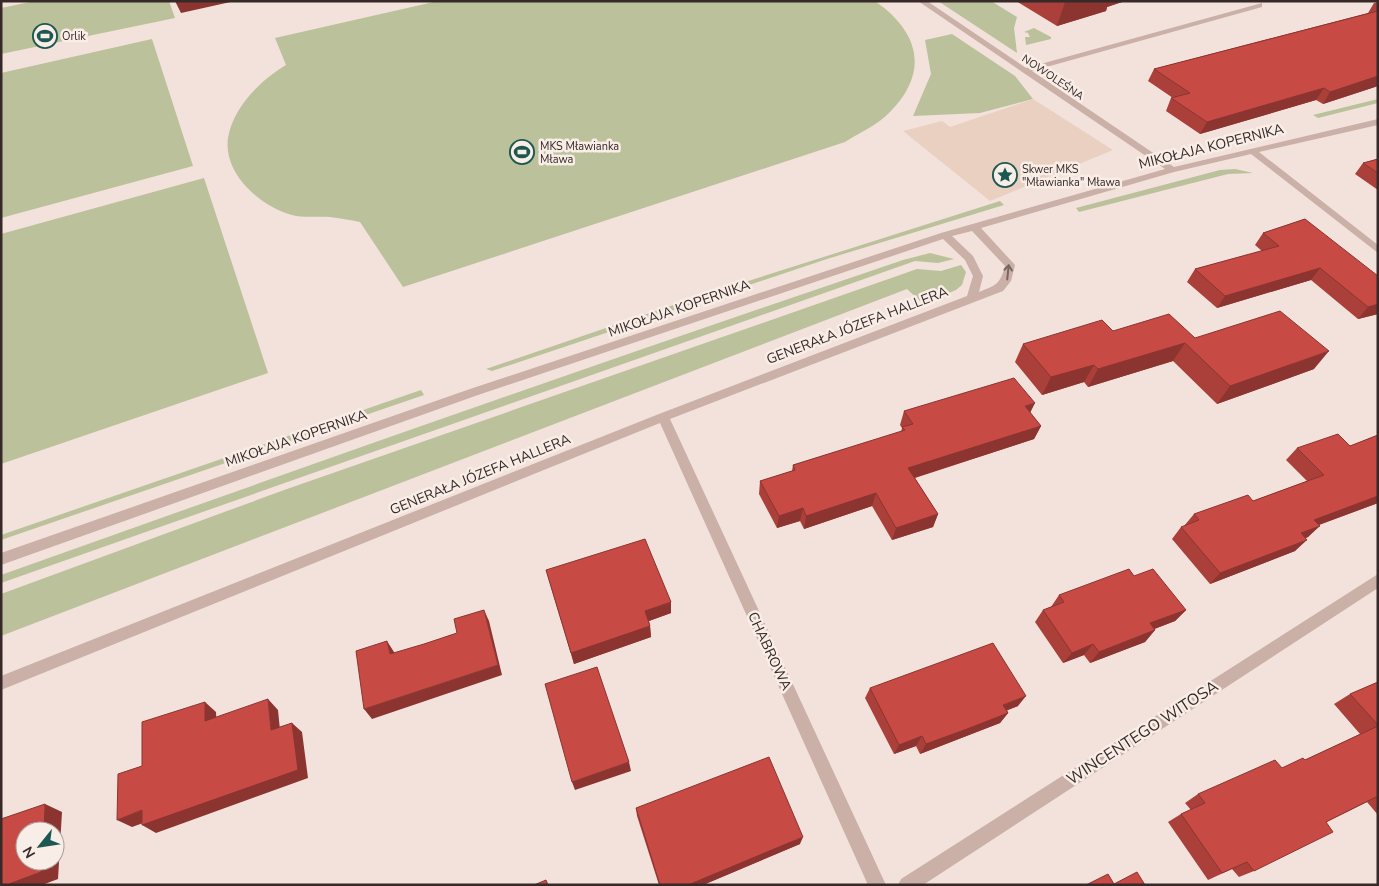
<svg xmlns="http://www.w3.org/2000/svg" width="1379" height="886" viewBox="0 0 1379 886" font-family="'Nunito Sans',sans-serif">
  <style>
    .green { fill: #bbc19a }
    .plaza { fill: #ead0c1 }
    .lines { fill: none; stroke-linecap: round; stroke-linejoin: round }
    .minor { fill: #cab0a6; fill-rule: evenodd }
    .wall { fill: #ab403a }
    .shaded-wall { fill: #8b3430 }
    .building { fill: #c74a44; stroke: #8b3430 }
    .oneway { stroke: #796660 }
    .labels { text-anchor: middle; stroke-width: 5; stroke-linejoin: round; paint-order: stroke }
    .far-poi-label { font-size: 11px; fill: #362927; stroke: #f9ede7; text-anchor: start }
    .far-street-label { font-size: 11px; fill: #362927; stroke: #f9ede7 }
    .street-label { font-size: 14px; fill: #362927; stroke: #f9ede7 }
    .near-street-label { font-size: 16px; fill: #362927; stroke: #f9ede7 }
  </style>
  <rect width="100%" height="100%" fill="#f2e2db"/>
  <path class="green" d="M 35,1 L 169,1 L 175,18 L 1,54 L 1,8 Z
    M 438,1 L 875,1 C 919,32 930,71 890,112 C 879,124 859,133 845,142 L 403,287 L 360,222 C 350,220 340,218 330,217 C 318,216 303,218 292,215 C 260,206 223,174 228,138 C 233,107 261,80 286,65 L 275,38 Z
    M 938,1 L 991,1 L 1017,17 L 1014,28 L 1017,53 Z
    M 1034,28 L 1051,37 L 1051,39 L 1026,45 L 1025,37 L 1030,37 L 1028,33 L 1024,32 Z
    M 952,34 L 1015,76 L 1033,99 L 980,113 L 913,116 L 931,74 L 925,40 Z
    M 152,39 L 193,166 L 1,218 L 1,73 Z
    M 1378,99 L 1378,103 L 1318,118 L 1313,115 Z
    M 1235,169 L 1253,173 L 1228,174 L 1079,212 L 1076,208 L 1220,170 Z
    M 204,178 L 268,373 L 1,464 L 1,234 Z
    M 1000,201 L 1004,205 L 827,259 L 492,371 L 486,369 L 682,302 Z
    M 930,253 L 954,259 L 938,263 L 915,261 L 1,583 L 1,575 C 301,468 601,362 903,260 Z
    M 961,265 L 966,272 L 962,285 L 956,290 L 928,302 L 920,301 L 907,289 L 1,636 L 1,594 L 287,489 L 917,269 L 941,271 Z
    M 421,390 L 424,395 L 1,540 L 1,535 Z"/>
  <path class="plaza" d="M 1033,99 L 1113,150 L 990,201 L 903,131 L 942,121 L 950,127 Z"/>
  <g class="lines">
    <path class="minor" d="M 918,1 L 927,1 L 1026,68 L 1262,3 L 1262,7 L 1032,71 L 1174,167 L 1378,119 L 1378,125 L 1259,152 L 1378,245 L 1378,253 L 1251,154 L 1174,172 L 981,228 L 1015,265 L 1011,281 L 1003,291 L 670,419 L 886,885 L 868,885 L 660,423 L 1,690 L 1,676 L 659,414 L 967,296 L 973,276 L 965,260 L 943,239 L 478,395 L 1,565 L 1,553 L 470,389 L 941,233 L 1165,169 ZM 972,231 L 1005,266 C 1000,284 997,285 979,292 L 983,276 L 973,256 L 952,236 Z
      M 1378,574 L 1378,588 L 923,885 L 898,885 L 901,879 Z"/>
  </g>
  <path class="wall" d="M 1016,1 L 1125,1 L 1107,7 L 1106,11 L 1057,26 Z
    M 1378,2 L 1378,86 L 1323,104 L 1316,100 L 1200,134 L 1166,111 L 1171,98 L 1173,98 L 1148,81 L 1154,69 L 1368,13 L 1374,3 Z
    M 1378,159 L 1378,190 L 1355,174 L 1363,163 Z
    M 1305,219 L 1378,314 L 1358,319 L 1311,280 L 1217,308 L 1187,282 L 1195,269 L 1262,251 L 1255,245 L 1263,233 Z
    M 1113,331 L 1195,338 L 1314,369 L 1217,404 L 1173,361 L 1088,387 L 1084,382 L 1042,395 L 1015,362 L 1023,344 Z
    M 904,411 L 1030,413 L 1041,426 L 1034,439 L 915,478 L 938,514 L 933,527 L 892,540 L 872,506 L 804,529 L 800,521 L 777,528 L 759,494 L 760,481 L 792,471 L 793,465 L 901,432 L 902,428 L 900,425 Z
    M 1378,435 L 1378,503 L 1319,525 L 1308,537 L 1306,538 L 1295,551 L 1210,584 L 1172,539 L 1181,527 L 1184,526 L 1194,514 L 1253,501 L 1307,481 L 1286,460 L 1297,448 L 1350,446 Z
    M 546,570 L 671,613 L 649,621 L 650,626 L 651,637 L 574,664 Z
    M 1134,576 L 1186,610 L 1175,621 L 1154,629 L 1155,630 L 1145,642 L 1090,663 L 1084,655 L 1063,663 L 1035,622 L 1043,610 L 1051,607 L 1059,595 Z
    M 1378,682 L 1378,815 L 1367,802 L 1326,822 L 1254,871 L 1239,877 L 1232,869 L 1208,880 L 1168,822 L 1181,814 L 1191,810 L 1185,803 L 1198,794 L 1282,768 L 1305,760 L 1360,734 L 1334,704 L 1350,694 Z
    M 870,688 L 1018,706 L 1007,710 L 1008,713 L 1000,723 L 920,754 L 916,746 L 894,754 L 865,698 Z
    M 636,808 L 800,844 L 703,885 L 659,885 L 637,816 Z"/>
  <path class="shaded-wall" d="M 175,1 L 235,1 L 181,13 Z
    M 1069,1 L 1125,1 L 1107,7 L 1106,11 L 1057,26 L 1065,2 Z
    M 1378,76 L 1378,86 L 1323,104 L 1330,92 Z
    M 1324,88 L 1316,100 L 1200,134 L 1207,122 Z
    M 1320,268 L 1311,280 L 1217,308 L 1225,296 Z
    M 1378,304 L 1378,314 L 1358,319 L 1368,307 Z
    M 1185,343 L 1173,361 L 1088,387 L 1098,369 Z
    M 1329,351 L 1314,369 L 1217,404 L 1230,386 Z
    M 1094,365 L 1084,382 L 1042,395 L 1051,377 Z
    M 1035,403 L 1028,417 L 1025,406 Z
    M 1041,426 L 1034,439 L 904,481 L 908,468 Z
    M 876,493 L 872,506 L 804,529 L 806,516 Z
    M 1378,496 L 1378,503 L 1302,531 L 1314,520 Z
    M 803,508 L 800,521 L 777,528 L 779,516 Z
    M 938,514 L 933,527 L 892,540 L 896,528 Z
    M 1320,526 L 1308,537 L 1289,544 L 1301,533 Z
    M 1307,540 L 1295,551 L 1210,584 L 1220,573 Z
    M 671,602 L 671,613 L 646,622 L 645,611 Z
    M 484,610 L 489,621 L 502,675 L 372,719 L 364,709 L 498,665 Z
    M 1186,610 L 1175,621 L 1139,635 L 1150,623 Z
    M 650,626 L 651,637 L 574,664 L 571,653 Z
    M 1155,630 L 1145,642 L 1090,663 L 1099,652 Z
    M 387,641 L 394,652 L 397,665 L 390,654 Z
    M 1093,644 L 1084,655 L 1063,663 L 1072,653 Z
    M 1026,696 L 1018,706 L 996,715 L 1003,705 Z
    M 268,699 L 278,710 L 281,740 L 271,730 Z
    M 205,702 L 216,712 L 217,730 L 205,721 Z
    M 1008,713 L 1000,723 L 920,754 L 926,744 Z
    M 292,723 L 302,732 L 308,778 L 156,833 L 142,825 Z
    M 922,736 L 916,746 L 894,754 L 899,745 Z
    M 629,762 L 631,771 L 575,790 L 572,782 Z
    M 45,804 L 62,812 L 58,879 L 42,885 L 9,885 L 9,884 L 42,861 L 55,861 L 55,831 L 44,831 Z
    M 142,810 L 157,818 L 132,827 L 117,820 Z
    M 803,837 L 800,844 L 703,885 L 688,885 Z"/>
  <path class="building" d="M 1378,11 L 1378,76 L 1330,92 L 1324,88 L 1207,122 L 1171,98 L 1190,93 L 1154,69 Z
    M 1378,159 L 1378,173 L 1363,163 Z
    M 1305,219 L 1378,276 L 1378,304 L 1368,307 L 1320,268 L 1225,296 L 1195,269 L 1279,246 L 1263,233 Z
    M 1280,311 L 1329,351 L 1230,386 L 1185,343 L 1098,369 L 1094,365 L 1051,377 L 1023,344 L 1102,320 L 1113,331 L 1169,314 L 1195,338 Z
    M 1014,378 L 1035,403 L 1025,406 L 1041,426 L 908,468 L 938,514 L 896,528 L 876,493 L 806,516 L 803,508 L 779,516 L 760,481 L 795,470 L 793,465 L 905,430 L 902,427 L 913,424 L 904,411 Z
    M 1338,434 L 1350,446 L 1378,435 L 1378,496 L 1314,520 L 1320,526 L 1301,533 L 1307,540 L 1220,573 L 1181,527 L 1199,520 L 1194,514 L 1248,495 L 1253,501 L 1324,475 L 1297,448 Z
    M 645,539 L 671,602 L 645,611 L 650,626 L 571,653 L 546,570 Z
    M 1129,569 L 1134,576 L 1153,569 L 1186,610 L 1150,623 L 1155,630 L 1099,652 L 1093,644 L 1072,653 L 1043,610 L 1064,602 L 1059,595 Z
    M 484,610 L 498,665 L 364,709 L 356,651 L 387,641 L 390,654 L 424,644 L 457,633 L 454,619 Z
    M 993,643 L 1026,696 L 1003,705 L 1008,713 L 967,729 L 926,744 L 922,736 L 899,745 L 870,688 Z
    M 597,667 L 629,762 L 572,782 L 545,684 Z
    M 1378,682 L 1378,725 L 1350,694 Z
    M 268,699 L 271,730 L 292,723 L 298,770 L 142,825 L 142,810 L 117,820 L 118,774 L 142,766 L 142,722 L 205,702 L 205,721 Z
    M 1378,726 L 1378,796 L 1326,822 L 1333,832 L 1254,871 L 1247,862 L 1222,873 L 1181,814 L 1205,803 L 1198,794 L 1275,760 L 1282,768 L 1303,758 L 1305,760 Z
    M 769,757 L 803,837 L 688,885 L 660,885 L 636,808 Z
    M 45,804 L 44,831 L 25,831 L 25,861 L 42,861 L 41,872 L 9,884 L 9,885 L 1,885 L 1,819 Z
    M 1137,872 L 1145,885 L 1086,885 L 1108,874 L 1114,884 Z
    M 546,880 L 548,885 L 534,885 Z"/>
  <defs><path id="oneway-shaft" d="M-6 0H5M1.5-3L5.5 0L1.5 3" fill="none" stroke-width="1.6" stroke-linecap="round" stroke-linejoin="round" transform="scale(1.25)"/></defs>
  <use class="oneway" href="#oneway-shaft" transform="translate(1008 272) rotate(-84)"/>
  <defs>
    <symbol id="stadium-ring" viewBox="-11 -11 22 22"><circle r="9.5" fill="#f9ede7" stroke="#1c5850" stroke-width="1.5"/><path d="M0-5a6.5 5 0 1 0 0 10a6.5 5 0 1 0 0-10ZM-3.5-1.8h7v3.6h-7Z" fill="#1c5850"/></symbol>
    <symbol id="sight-ring" viewBox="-11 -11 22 22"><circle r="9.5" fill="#f9ede7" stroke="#1c5850" stroke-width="1.5"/><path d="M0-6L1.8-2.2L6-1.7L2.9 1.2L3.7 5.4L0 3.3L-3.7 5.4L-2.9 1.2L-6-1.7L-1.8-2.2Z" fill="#1c5850"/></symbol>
  </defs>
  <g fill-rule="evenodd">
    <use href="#stadium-ring" x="31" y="22" width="28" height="28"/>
    <use href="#stadium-ring" x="508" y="138" width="28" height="28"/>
    <use href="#sight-ring" x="991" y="161" width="28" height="28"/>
  </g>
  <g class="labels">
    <g class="far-poi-label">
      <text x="62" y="40">Orlik</text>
      <text x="540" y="150">MKS Mławianka<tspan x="540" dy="13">Mława</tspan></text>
      <text x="1022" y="173">Skwer MKS<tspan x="1022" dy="13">"Mławianka" Mława</tspan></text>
    </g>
    <g class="far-street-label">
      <text transform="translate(1053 77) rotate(34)" y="4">NOWOLEŚNA</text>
    </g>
    <g class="street-label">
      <text transform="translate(1211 146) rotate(-14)" y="5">MIKOŁAJA KOPERNIKA</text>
      <text transform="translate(679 308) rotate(-19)" y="5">MIKOŁAJA KOPERNIKA</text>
      <text transform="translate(857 325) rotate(-21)" y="5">GENERAŁA JÓZEFA HALLERA</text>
      <text transform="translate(296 438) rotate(-19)" y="5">MIKOŁAJA KOPERNIKA</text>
      <text transform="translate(480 474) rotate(-22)" y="5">GENERAŁA JÓZEFA HALLERA</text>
      <text transform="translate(770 651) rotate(65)" y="5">CHABROWA</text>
    </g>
    <g class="near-street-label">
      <text transform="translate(1142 732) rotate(-33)" y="6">WINCENTEGO WITOSA</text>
    </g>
  </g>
  <rect width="1379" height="886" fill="none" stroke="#362927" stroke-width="5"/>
  <g transform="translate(40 846) rotate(240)"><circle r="24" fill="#f9ede7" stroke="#ab9f9a"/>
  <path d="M0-4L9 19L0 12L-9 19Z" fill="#1c5850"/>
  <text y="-8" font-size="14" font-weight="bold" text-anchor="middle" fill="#362927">N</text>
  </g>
</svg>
